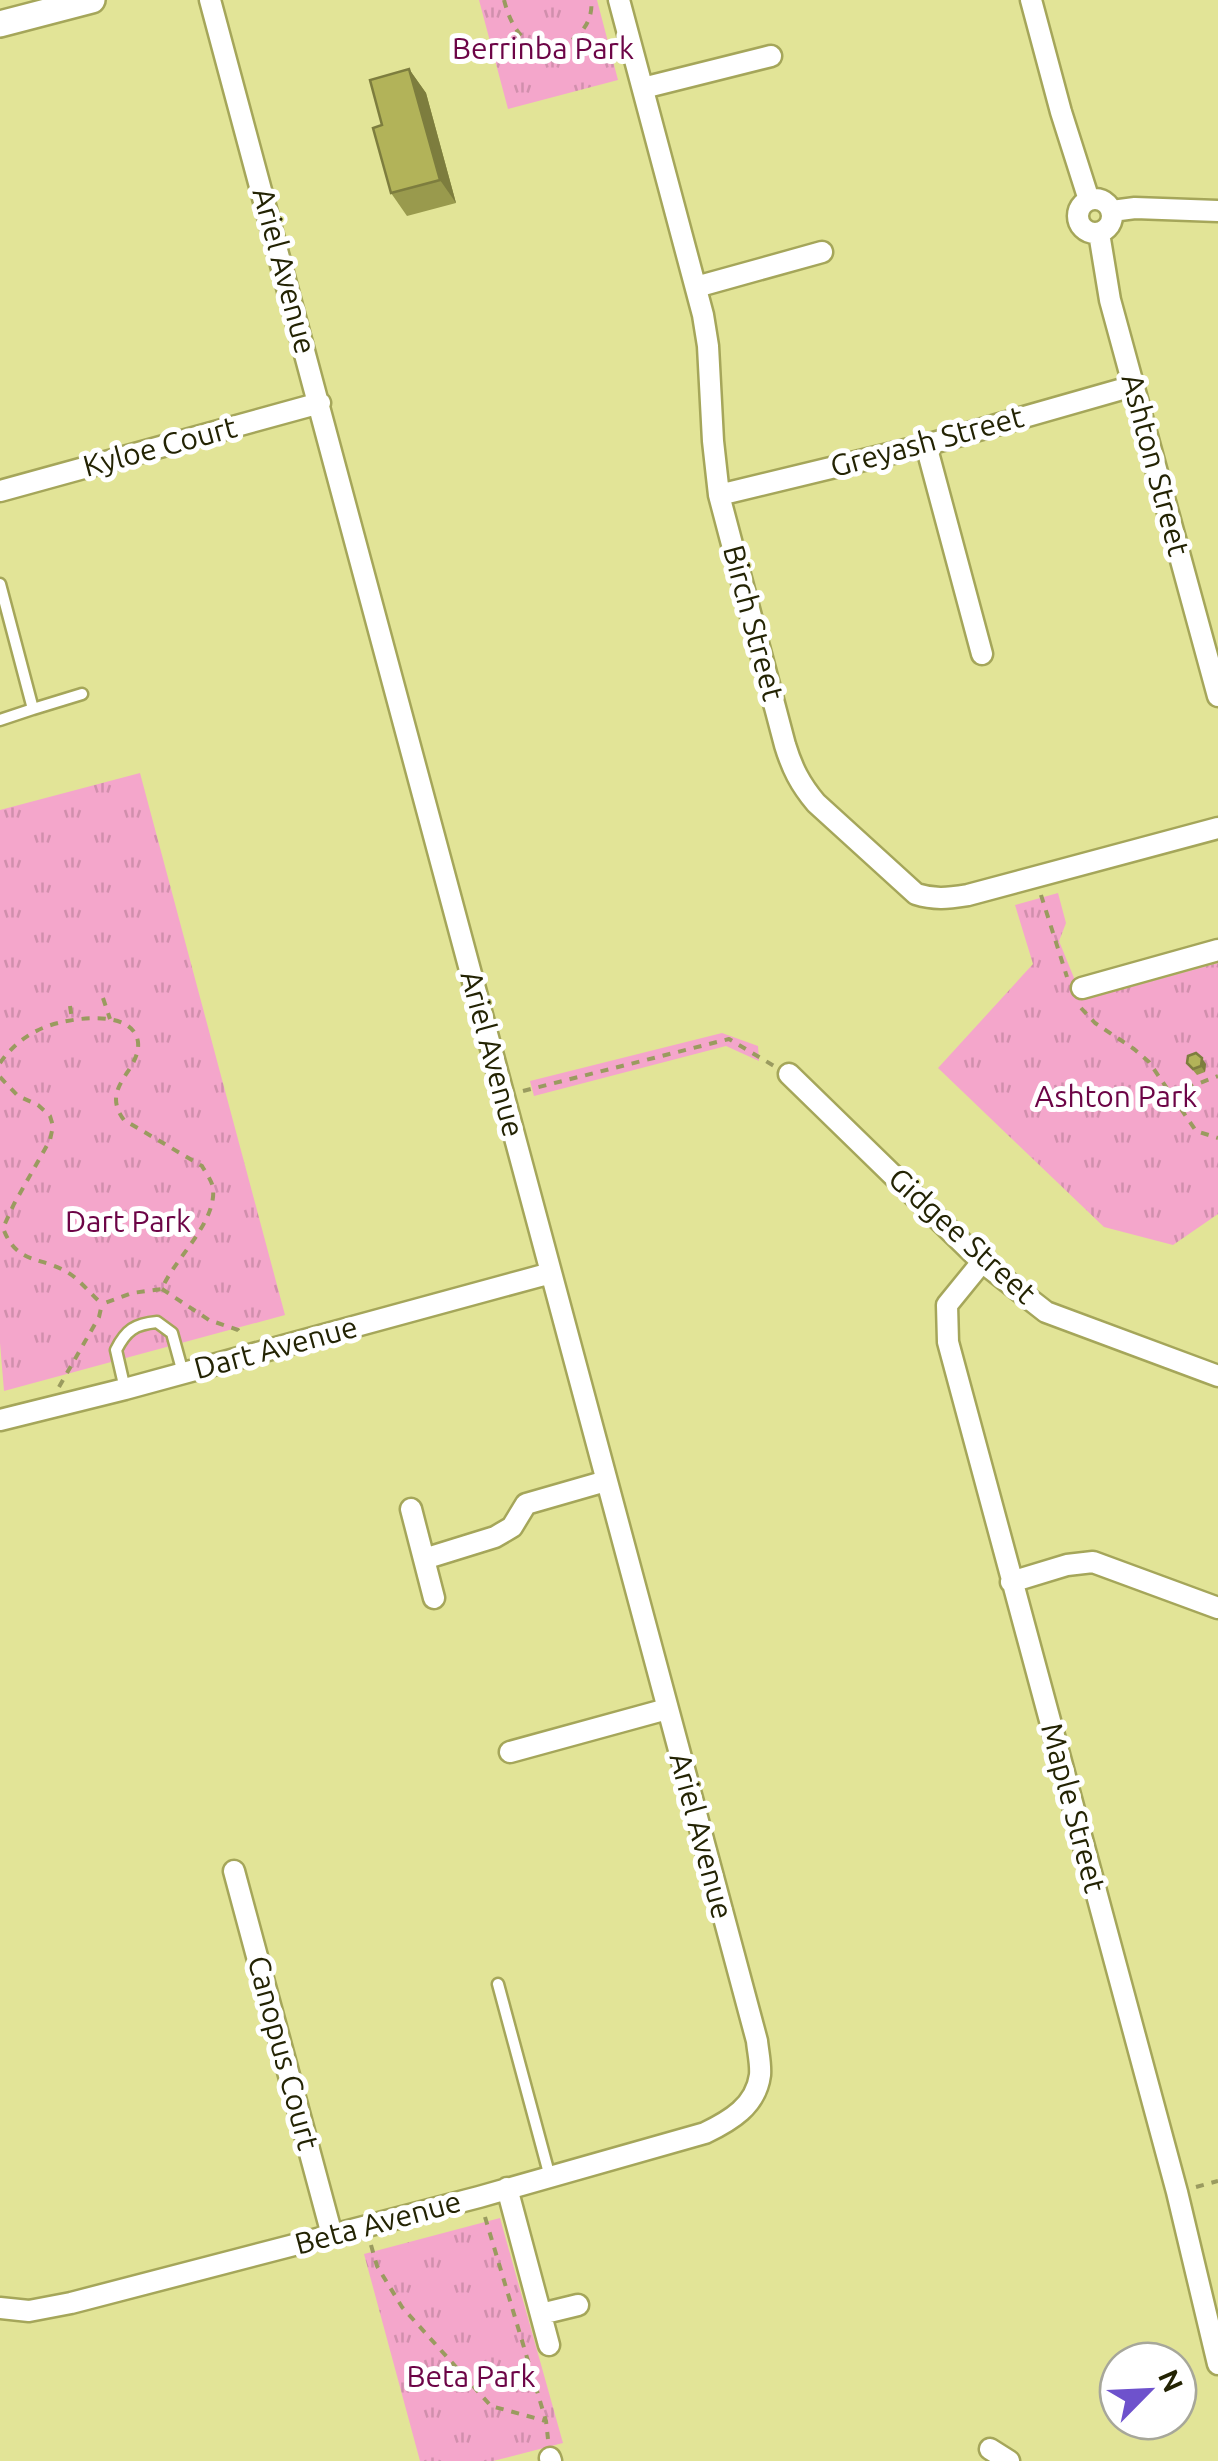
<svg xmlns="http://www.w3.org/2000/svg" width="1218" height="2461" viewBox="0 0 1218 2461" font-family="Ubuntu,sans-serif">
  <style>
    .grass { fill: #f4a6cb }
    .park { fill: url(#park-tufts) }
    .lines { fill: none; stroke-linecap: round; stroke-linejoin: round }
    .service-casing { stroke: #a5a65a; stroke-width: 15 }
    .minor-casing { stroke: #a5a65a; stroke-width: 25 }
    .tertiary-casing { stroke: #a5a65a; stroke-width: 30 }
    .path { stroke: #9a9b5f; stroke-width: 4; stroke-dasharray: 8 8; stroke-linecap: butt }
    .service { stroke: #fff; stroke-width: 10 }
    .minor { stroke: #fff; stroke-width: 20 }
    .tertiary { stroke: #fff; stroke-width: 25 }
    .wall { fill: #999a4d }
    .shaded-wall { fill: #7d7d3e }
    .building { fill: #b2b359; stroke: #7d7d3e; stroke-width: 2.5 }
    .labels { text-anchor: middle; stroke-width: 10; stroke-linejoin: round; paint-order: stroke }
    .park-label { font-size: 30px; fill: #6c0446; stroke: #fff }
    .street-label { font-size: 30px; fill: #232303; stroke: #fff }
  </style>
  <defs>
    <pattern id="park-tufts" width="24" height="20" patternUnits="userSpaceOnUse" patternTransform="scale(2.5)"><rect width="24" height="20" fill="#f4a6cb"/><path d="M3 7l-1-3M5 7V3M7 7l1-3M15 17l-1-3M17 17v-4M19 17l1-3" fill="none" stroke="#d18fad"/></pattern>
  </defs>
  <rect width="100%" height="100%" fill="#e2e497"/>
  <path class="grass" d="M 722,1033 L 758,1046 L 759,1061 L 726,1046 L 534,1096 L 530,1081 Z"/>
  <path class="park" d="M 479,0 L 597,0 L 618,80 L 508,109 Z
    M 140,773 L 285,1315 L 4,1391 L 0,1343 L 0,810 Z
    M 1058,893 L 1066,923 L 1059,941 L 1083,1000 L 1218,963 L 1218,1214 L 1173,1245 L 1104,1227 L 938,1068 L 1033,964 L 1015,905 Z
    M 500,2218 L 563,2443 L 493,2461 L 420,2461 L 364,2254 Z"/>
  <g class="lines">
    <defs>
      <path id="service" d="M 0,584 L 33,709 L 82,694
        M 0,720 L 33,709
        M 125,1389 L 116,1350 C 126,1330 135,1324 157,1322 L 172,1333 L 183,1373
        M 498,1984 L 550,2177"/>
      <path id="minor" d="M 619,0 L 703,315 L 708,346 L 713,441 L 719,495 L 785,745 C 792,768 800,784 816,803 L 916,894 C 935,900 948,898 968,895 L 1218,828
        M 1031,0 L 1061,112 L 1089,200
        M 643,88 L 771,56
        M1078 216a17 17 0 1 1 34 0a17 17 0 1 1-34 0Z
        M 1112,211 L 1135,208 L 1218,211
        M 1099,233 L 1110,300 L 1218,696
        M 696,287 L 822,252
        M 926,445 L 982,654
        M 0,491 L 320,403
        M 719,495 L 926,445 L 1133,386
        M 1082,988 L 1218,950
        M 789,1074 L 982,1262 L 1046,1312 L 1218,1376
        M 982,1262 L 947,1305 L 948,1342 L 1177,2192 L 1218,2364
        M 0,1420 L 125,1389 L 551,1273
        M 411,1509 L 434,1598
        M 424,1559 L 495,1537 L 512,1527 L 526,1504 L 606,1481
        M 1011,1582 L 1067,1565 L 1093,1562 L 1218,1608
        M 510,1752 L 667,1709
        M 234,1871 L 332,2235
        M 507,2188 L 549,2345
        M 0,2308 L 29,2311 L 71,2303 L 479,2197 L 705,2133 C 730,2121 756,2106 760,2075 C 761,2064 758,2052 757,2041 L 210,0
        M 541,2314 L 578,2305
        M 990,2449 L 1009,2461
        M 550,2458 L 551,2461"/>
      <path id="tertiary" d="M 0,24 L 92,0"/>
    </defs>
    <use href="#service" class="service-casing"/>
    <use href="#minor" class="minor-casing"/>
    <use href="#tertiary" class="tertiary-casing"/>
    <path class="path" d="M 504,0 C 508,15 514,31 527,41 C 555,61 596,33 591,0
      M 1041,895 L 1067,977
      M 103,998 L 110,1019
      M 70,1006 L 72,1019
      M 1081,1008 L 1095,1023 L 1134,1049 L 1149,1062 L 1196,1131 L 1218,1138
      M 0,1063 C 12,1046 28,1033 48,1026 C 70,1018 133,1008 138,1042 C 141,1071 99,1087 124,1120 L 202,1166 C 206,1173 212,1181 213,1188 C 217,1223 173,1260 162,1289 L 132,1293 L 102,1304
      M 0,1077 L 18,1096 L 38,1105 L 50,1116 L 53,1126 L 50,1140 L 14,1204 L 3,1228 C 18,1268 43,1254 73,1276 C 83,1284 92,1295 102,1304
      M 523,1091 L 729,1039 L 774,1066
      M 1171,1094 L 1218,1076
      M 162,1289 L 209,1320 L 238,1330 L 243,1336
      M 59,1387 L 99,1317 L 102,1304
      M 1196,2187 L 1218,2181
      M 485,2217 L 546,2421 L 548,2439
      M 371,2245 L 377,2266 L 402,2307 L 491,2406 L 546,2421"/>
    <use href="#service" class="service"/>
    <use href="#minor" class="minor"/>
    <use href="#tertiary" class="tertiary"/>
  </g>
  <path class="wall" d="M 409,69 L 426,93 L 456,203 L 407,216 L 391,193 L 382,125 Z
    M 1187,1063 L 1206,1064 L 1205,1072 L 1197,1075 Z"/>
  <path class="shaded-wall" d="M 409,69 L 426,93 L 456,203 L 440,180 Z
    M 1202,1058 L 1206,1064 L 1205,1072 L 1201,1066 Z"/>
  <path class="building" d="M 409,69 L 440,180 L 391,193 L 373,128 L 382,125 L 370,80 Z
    M 1196,1053 L 1202,1058 L 1201,1066 L 1193,1069 L 1187,1063 L 1188,1056 Z"/>
  <g class="labels">
    <g class="park-label">
      <text x="543" y="59">Berrinba Park</text>
      <text x="1116" y="1107">Ashton Park</text>
      <text x="128" y="1232">Dart Park</text>
      <text x="471" y="2387">Beta Park</text>
    </g>
    <g class="street-label">
      <text transform="translate(284 271) rotate(75)" y="10">Ariel Avenue</text>
      <text transform="translate(927 442) rotate(-15)" y="10">Greyash Street</text>
      <text transform="translate(160 447) rotate(-15)" y="10">Kyloe Court</text>
      <text transform="translate(1155 465) rotate(75)" y="10">Ashton Street</text>
      <text transform="translate(753 623) rotate(75)" y="10">Birch Street</text>
      <text transform="translate(492 1054) rotate(75)" y="10">Ariel Avenue</text>
      <text transform="translate(962 1236) rotate(42)" y="10">Gidgee Street</text>
      <text transform="translate(276 1348) rotate(-15)" y="10">Dart Avenue</text>
      <text transform="translate(1073 1808) rotate(75)" y="10">Maple Street</text>
      <text transform="translate(701 1836) rotate(75)" y="10">Ariel Avenue</text>
      <text transform="translate(283 2053) rotate(75)" y="10">Canopus Court</text>
      <text transform="translate(378 2223) rotate(-15)" y="10">Beta Avenue</text>
    </g>
  </g>
  <g transform="translate(1148 2391) rotate(66)"><circle r="48" fill="#ffffff" stroke="#a7a79a" stroke-width="2.5"/>
  <path d="M0-8L18 38L0 25L-18 38Z" fill="#6e52cc"/>
  <text y="-15" font-size="28" font-weight="bold" text-anchor="middle" fill="#232303">N</text>
  </g>
</svg>
